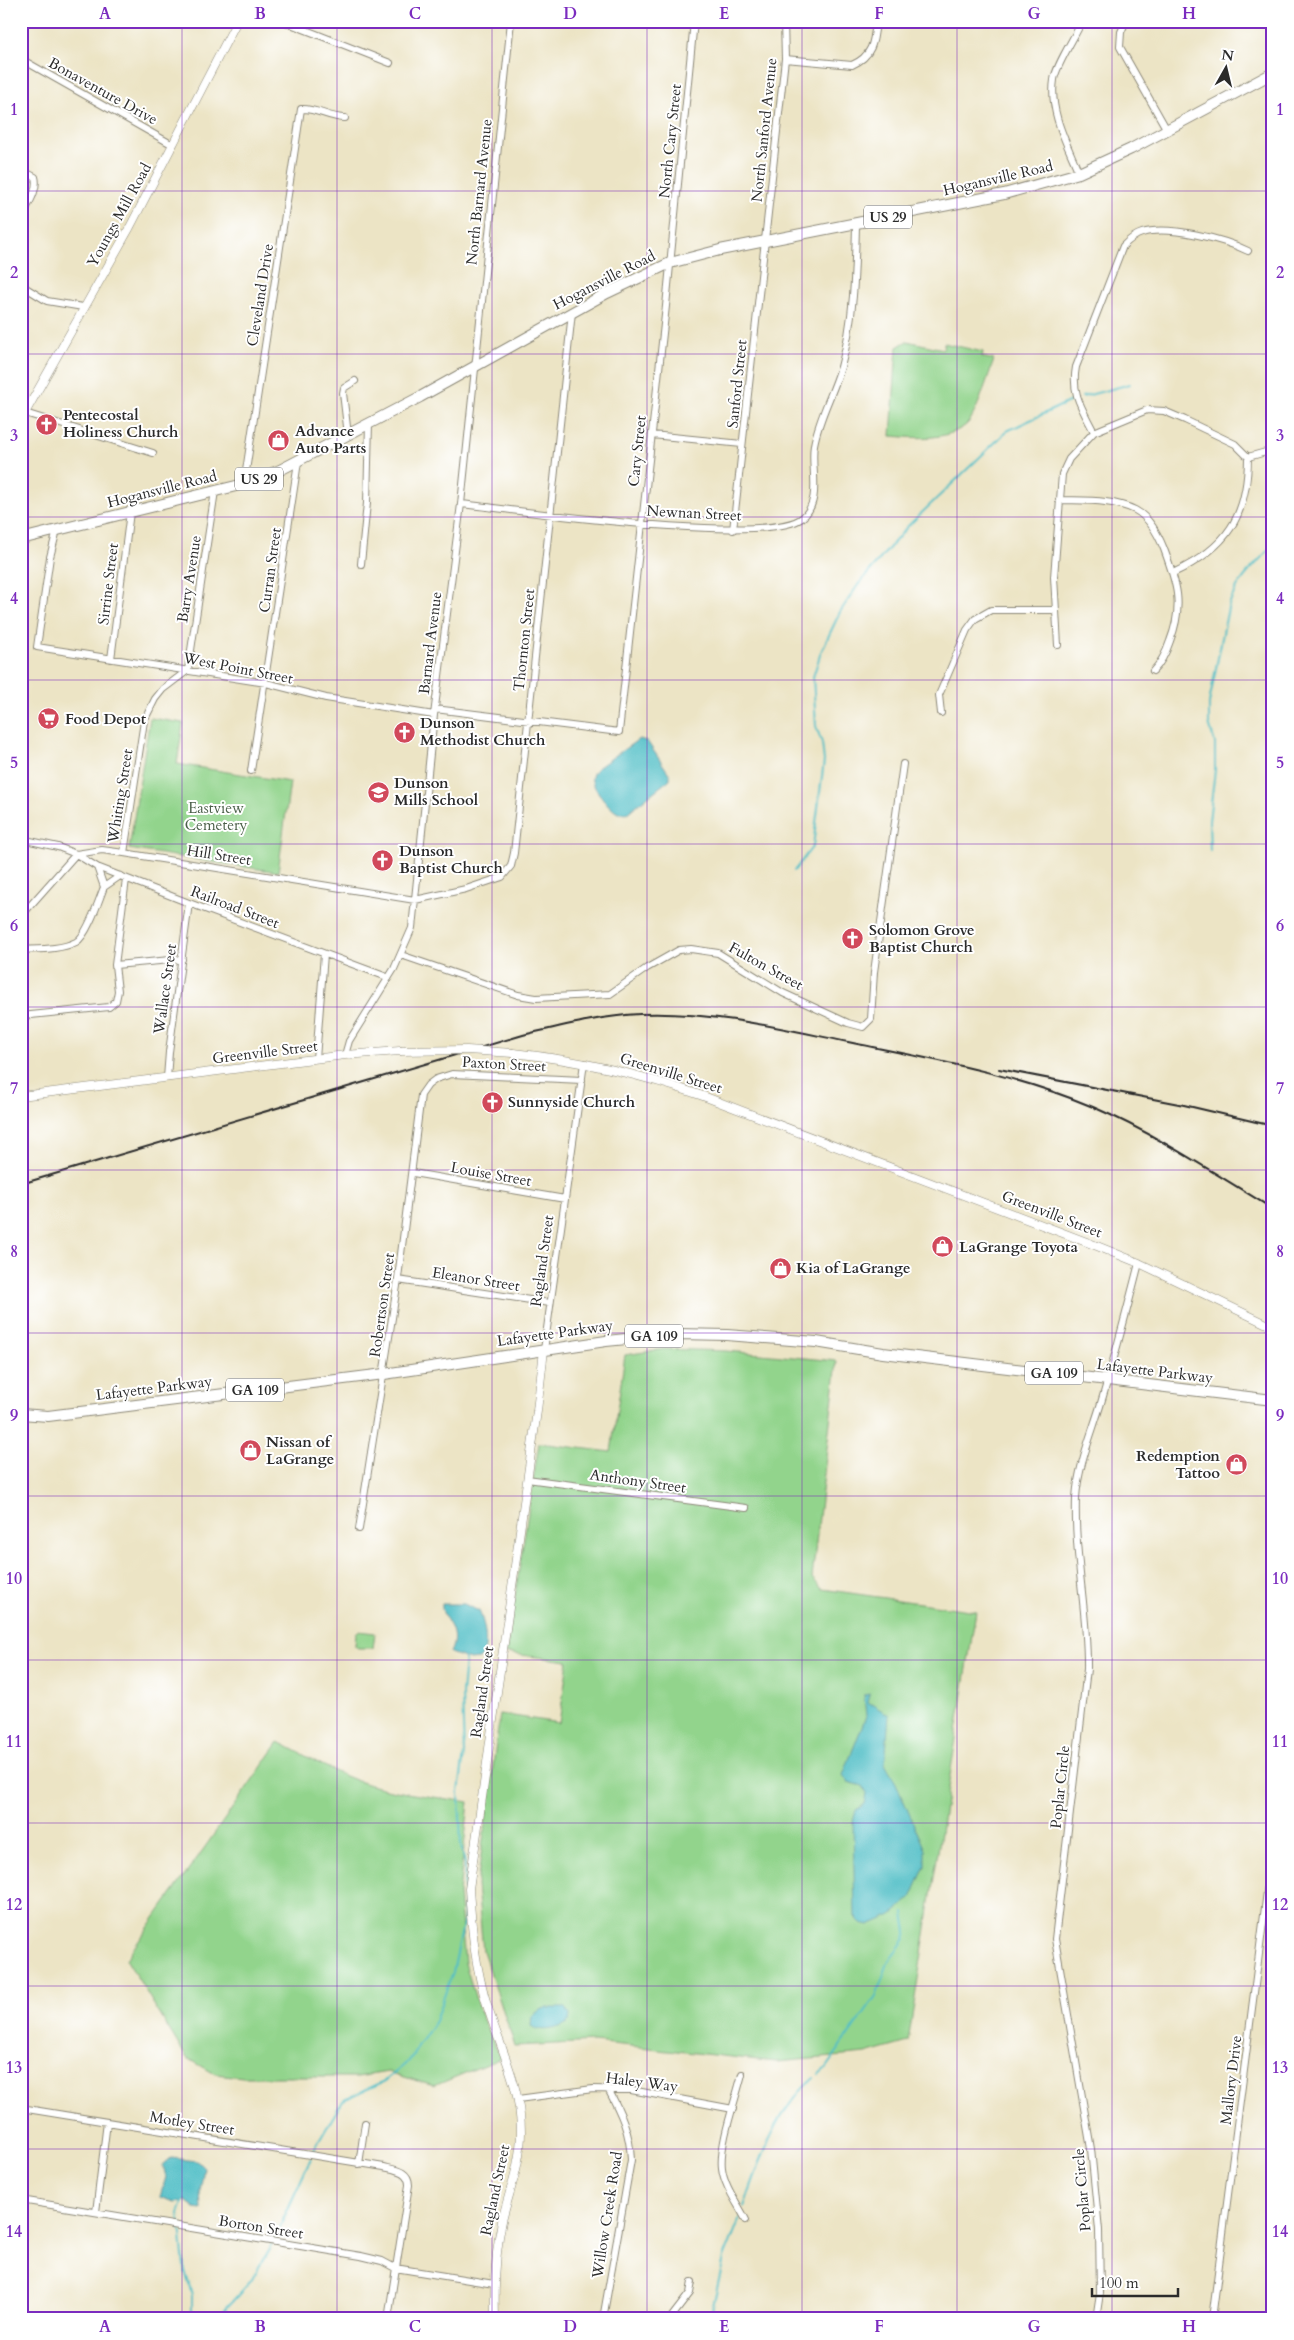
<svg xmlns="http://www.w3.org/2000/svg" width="1294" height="2340" viewBox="0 0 1294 2340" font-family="Cardo,serif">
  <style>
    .green { fill: #92d48c; stroke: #5e805c }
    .water { fill: #50bec6; stroke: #3e7478 }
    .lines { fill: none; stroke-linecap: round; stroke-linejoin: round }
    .stream { stroke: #50bec6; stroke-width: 2 }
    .minor-casing { stroke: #8c8878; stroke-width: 8 }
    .tertiary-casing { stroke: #8c8878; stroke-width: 9 }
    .primary-casing { stroke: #8c8878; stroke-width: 12 }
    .trunk-casing { stroke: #8c8878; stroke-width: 12 }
    .minor { stroke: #fff; stroke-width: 6 }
    .tertiary { stroke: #fff; stroke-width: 8 }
    .primary { stroke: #fff; stroke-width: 10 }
    .trunk { stroke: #fff; stroke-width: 10 }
    .rail { stroke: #2b2b2b; stroke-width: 2 }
    .tertiary-bridge-casing { stroke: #8c8878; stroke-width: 9; stroke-linecap: butt }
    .tertiary-bridge { stroke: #fff; stroke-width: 8 }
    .grid { fill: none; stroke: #7b2cbf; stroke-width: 1; stroke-opacity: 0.55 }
    .labels { text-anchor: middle; stroke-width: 4; stroke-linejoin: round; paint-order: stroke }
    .shield { fill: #fff; stroke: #6b6b6b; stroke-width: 1 }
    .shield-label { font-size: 14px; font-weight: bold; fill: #2b2b2b }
    .street-label { font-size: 15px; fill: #2b2b2b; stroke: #fff }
    .poi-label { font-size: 15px; font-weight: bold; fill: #2b2b2b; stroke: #fff; text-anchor: start }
    .park-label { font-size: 15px; fill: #4a5e48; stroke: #fff }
    .neatline { fill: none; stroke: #7b2cbf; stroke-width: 2 }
    .grid-label { font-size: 16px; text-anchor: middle; font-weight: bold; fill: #7b2cbf }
  </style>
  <rect width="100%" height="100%" fill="#fff"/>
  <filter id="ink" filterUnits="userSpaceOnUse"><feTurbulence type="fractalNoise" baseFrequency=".02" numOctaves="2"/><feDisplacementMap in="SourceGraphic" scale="10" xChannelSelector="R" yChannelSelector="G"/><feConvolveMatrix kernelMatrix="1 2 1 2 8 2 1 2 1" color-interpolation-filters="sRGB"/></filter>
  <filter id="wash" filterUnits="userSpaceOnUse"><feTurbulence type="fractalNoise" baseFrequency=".0096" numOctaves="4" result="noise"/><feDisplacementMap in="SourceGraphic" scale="20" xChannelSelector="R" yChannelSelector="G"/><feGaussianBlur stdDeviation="1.12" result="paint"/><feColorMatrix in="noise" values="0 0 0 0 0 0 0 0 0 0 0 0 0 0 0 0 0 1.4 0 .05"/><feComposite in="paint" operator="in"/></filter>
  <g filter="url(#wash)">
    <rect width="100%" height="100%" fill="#ece4c5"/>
    <path class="green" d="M 907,341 L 943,349 L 944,343 L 983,352 L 982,357 L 994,360 C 989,373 976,417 966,425 C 945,441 916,438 891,436 L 897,347 Z
      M 150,718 L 183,723 L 177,764 L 290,782 L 278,872 L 129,849 Z
      M 664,1349 L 727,1351 L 837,1361 L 812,1578 L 822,1589 L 976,1611 L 908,2042 L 866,2054 L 777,2062 L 594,2042 L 515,2046 L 483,1951 L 477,1885 L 500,1714 L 559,1723 L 568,1661 L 506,1653 L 539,1443 L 611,1452 L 625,1355 Z
      M 358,1631 L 375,1633 L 373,1648 L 358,1648 L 355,1646 L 356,1633 Z
      M 279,1742 C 309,1757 338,1776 370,1785 C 402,1794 436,1797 469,1802 L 459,1893 L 465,1963 L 480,2013 L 501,2058 L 434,2086 L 388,2072 L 357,2077 L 243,2077 L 215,2074 L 186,2057 L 126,1959 Z"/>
    <path class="water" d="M 639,739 L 647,741 L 670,775 L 670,779 L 627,813 L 618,813 C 611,810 594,789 592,781 C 591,777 593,773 596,769 Z
      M 442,1604 L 464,1604 L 479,1611 C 485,1623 490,1651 479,1659 L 470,1660 L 450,1653 C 462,1627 440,1620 442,1604 Z
      M 870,1694 L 868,1702 L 889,1715 L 885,1764 L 896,1783 L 925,1850 L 925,1866 L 911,1898 L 892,1915 L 869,1925 L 861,1923 L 855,1917 L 853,1822 L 856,1810 L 865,1804 L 867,1793 L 863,1786 L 848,1782 L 843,1775 L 866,1716 L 864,1695 Z
      M 546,2008 L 565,2008 L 570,2015 L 569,2022 C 559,2029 541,2033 531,2026 L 532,2016 L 540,2010 Z
      M 171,2158 L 197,2161 L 204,2168 L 200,2191 L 201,2209 L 195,2208 L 186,2201 L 175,2202 L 160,2197 L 166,2177 L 163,2165 Z"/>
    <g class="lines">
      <path class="stream" d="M 1082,397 L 1130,384
        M 1210,851 L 1209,821 L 1215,770 L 1215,743 L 1209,724 L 1209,703 L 1228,608 C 1237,579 1254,567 1273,545
        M 794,871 L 813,846 L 824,761 L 822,743 L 816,726 L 813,677 L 821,652 L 840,612 L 858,585 L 907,527 L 1007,431 L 1073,400
        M 819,2074 L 825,2069 L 876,1996 L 889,1960 L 905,1939 L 907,1932 L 904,1913
        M 312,2153 L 343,2100 L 385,2081 L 409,2061 L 435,2021 L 453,1972 L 464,1921 L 465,1863 L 461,1846 L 459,1792 L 464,1753 L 462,1694 L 465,1659
        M 183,2201 L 179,2214 L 184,2267 L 192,2295 L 192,2319
        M 744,2207 C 760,2161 775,2111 814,2078
        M 274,2240 L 311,2158
        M 216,2319 L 251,2281 L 272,2244
        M 710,2319 L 724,2258 L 740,2218"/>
    </g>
  </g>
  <g filter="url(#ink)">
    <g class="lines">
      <defs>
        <path id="minor" d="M 283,21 L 390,63
          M 1126,21 L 1121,32 L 1120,47 L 1167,130
          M 21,59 L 173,145
          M 785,59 L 852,65 C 873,56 874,41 876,21
          M 21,170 L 35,177 C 39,190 27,206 21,218
          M 1079,173 C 1067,144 1049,112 1054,80 C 1055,67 1076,35 1082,21
          M 21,285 L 47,301 L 83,307
          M 25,413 L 153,453
          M 1094,432 C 1082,408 1071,394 1076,367 L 1123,246 C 1128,241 1135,235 1142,233 C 1168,225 1224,239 1248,251
          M 348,435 L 343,393 L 344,388 L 355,381
          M 652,435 L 742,444
          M 1248,457 L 1273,450
          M 244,484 L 301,109 C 317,108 329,118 345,118
          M 1059,500 C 1083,501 1113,499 1135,510 C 1150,518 1158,534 1164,549 C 1177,584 1184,605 1170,641 C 1166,653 1162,662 1153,671
          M 461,504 C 517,510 766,546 802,518 C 823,501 810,468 814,445 C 819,417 833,394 841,367 C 854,321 855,271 856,224
          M 57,530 L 50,557 L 37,647 L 266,683 L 326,698 L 434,715
          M 733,530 L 785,59 L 784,21
          M 361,564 L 367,503 L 369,423
          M 1058,645 L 1054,577 L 1062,474 L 1069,459 L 1094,432 L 1147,410 L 1164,411 L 1185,420 L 1235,444 L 1248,457 C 1248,516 1227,548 1173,573
          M 111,659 L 130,512
          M 435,709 L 619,732 L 666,306 L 694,21
          M 941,713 L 939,695 L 967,630 L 975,619 L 991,610 L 1056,610
          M 251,771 L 298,462
          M 21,839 L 58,847 L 76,854 L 97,867 L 189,903 L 387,977
          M 124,853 L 144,721 L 155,699 L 163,689 L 188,670 L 215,491
          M 76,854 L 102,850 L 124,853 L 415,900 L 466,889 L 502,877 L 511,866 L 514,853 L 572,312
          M 104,887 L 120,876
          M 21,916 L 76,854
          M 21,950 C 38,949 60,950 76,942 C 87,936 99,900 104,887 L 97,867
          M 401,955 L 518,995 L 536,998 L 610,994 L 647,968 L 679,950 L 691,949 L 718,953 L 783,993 L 848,1023 L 863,1027 L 871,1019 L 874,972 L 903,764
          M 115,965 L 182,959
          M 21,1016 L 109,1007 L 116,1001 L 118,991 L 115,965 L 126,879
          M 345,1055 L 349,1041 L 394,969 L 412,928 L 434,715 L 461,504 L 511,21
          M 316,1059 L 324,954
          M 167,1078 L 169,1052 L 189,903
          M 413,1173 L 565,1199
          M 398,1280 L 550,1303
          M 544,1350 L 584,1063
          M 527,1479 L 746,1508
          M 359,1529 L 397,1286 L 421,1095 L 428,1085 L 436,1079 L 452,1074 L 582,1080
          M 742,2074 C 736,2099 719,2144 722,2168 C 724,2186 738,2204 746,2220
          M 518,2099 L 593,2089 L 631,2090 L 733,2109
          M 21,2108 L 384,2167 C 396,2170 409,2171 409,2185 L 388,2319
          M 359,2164 L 365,2123
          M 21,2200 L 361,2256 L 382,2261 L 395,2268 L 494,2284
          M 96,2212 L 107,2122
          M 603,2319 L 631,2160 C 630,2132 621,2113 608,2089
          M 670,2319 L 690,2293 L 692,2282
          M 1096,2319 L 1100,2293 L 1099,2230 L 1091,2149 L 1055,1939 L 1087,1669 C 1088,1612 1074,1557 1076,1498 C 1078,1466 1092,1433 1101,1403 C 1115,1356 1127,1310 1139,1263
          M 1212,2319 L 1273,1845"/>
        <path id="tertiary" d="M 21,420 L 130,227 L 237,21
          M 513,1053 C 578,1060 641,1074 703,1096 L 1097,1246 L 1139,1263 L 1273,1327
          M 21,1096 L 345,1055 L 400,1051
          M 495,2319 C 494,2286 495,2253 502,2221 C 509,2192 521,2163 521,2132 C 521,2087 501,2050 488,2008 C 475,1967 472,1932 469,1889 L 537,1411 L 544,1350"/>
        <path id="primary" d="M 21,539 L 244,484 L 280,470 L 420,397 L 607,293 L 670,263 L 720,250 L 1004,194 L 1079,173 L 1131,149 L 1273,73"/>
        <path id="trunk" d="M 21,1414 L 48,1416 L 384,1374 L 606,1341 L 678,1334 L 727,1335 L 816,1342 L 883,1353 L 1273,1400"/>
      </defs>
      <use href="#minor" class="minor-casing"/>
      <use href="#tertiary" class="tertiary-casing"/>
      <use href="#primary" class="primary-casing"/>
      <use href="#trunk" class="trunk-casing"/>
      <use href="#minor" class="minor"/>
      <use href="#tertiary" class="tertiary"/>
      <use href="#primary" class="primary"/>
      <use href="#trunk" class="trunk"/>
      <path class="rail" d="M 999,1069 L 1184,1105 L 1273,1126
        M 21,1184 L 523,1035 C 562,1026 600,1016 640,1014 C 711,1011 780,1028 848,1042 C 931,1059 1015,1074 1093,1107 C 1156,1134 1214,1173 1273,1209"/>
      <defs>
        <path id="tertiary-bridge" d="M 400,1051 L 467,1050 L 513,1053"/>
      </defs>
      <use href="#tertiary-bridge" class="tertiary-bridge-casing"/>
      <use href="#tertiary-bridge" class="tertiary-bridge"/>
    </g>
  </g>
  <path class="grid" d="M 182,21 L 182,2319M 337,21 L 337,2319M 492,21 L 492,2319M 647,21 L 647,2319M 802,21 L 802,2319M 957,21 L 957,2319M 1112,21 L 1112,2319M 21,191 L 1273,191M 21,354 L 1273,354M 21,517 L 1273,517M 21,680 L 1273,680M 21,844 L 1273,844M 21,1007 L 1273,1007M 21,1170 L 1273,1170M 21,1333 L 1273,1333M 21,1496 L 1273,1496M 21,1660 L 1273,1660M 21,1823 L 1273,1823M 21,1986 L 1273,1986M 21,2149 L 1273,2149"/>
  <defs>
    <symbol id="church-disc" viewBox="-11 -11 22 22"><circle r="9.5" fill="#d1495b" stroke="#fff"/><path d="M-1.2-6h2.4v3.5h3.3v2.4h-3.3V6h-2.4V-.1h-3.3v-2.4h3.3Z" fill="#fff"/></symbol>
    <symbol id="shop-disc" viewBox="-11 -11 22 22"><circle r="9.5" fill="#d1495b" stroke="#fff"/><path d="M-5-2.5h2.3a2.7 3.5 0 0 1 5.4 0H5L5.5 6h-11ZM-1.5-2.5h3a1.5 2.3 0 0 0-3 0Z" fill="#fff"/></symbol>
    <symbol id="supermarket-disc" viewBox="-11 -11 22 22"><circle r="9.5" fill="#d1495b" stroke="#fff"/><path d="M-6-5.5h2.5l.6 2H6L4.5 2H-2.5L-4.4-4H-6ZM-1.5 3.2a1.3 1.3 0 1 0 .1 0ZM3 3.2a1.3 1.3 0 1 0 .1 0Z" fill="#fff"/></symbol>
    <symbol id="school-disc" viewBox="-11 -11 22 22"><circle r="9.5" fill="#d1495b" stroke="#fff"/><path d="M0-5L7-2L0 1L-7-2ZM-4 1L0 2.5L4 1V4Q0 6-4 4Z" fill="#fff"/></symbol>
  </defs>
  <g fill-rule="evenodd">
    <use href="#church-disc" x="34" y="412" width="25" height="25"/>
    <use href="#shop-disc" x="266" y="428" width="25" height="25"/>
    <use href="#supermarket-disc" x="36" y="706" width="25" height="25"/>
    <use href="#church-disc" x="392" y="720" width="25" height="25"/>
    <use href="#school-disc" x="366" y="780" width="25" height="25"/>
    <use href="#church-disc" x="370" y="848" width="25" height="25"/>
    <use href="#church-disc" x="840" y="926" width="25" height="25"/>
    <use href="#church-disc" x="480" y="1090" width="25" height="25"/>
    <use href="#shop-disc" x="930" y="1234" width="25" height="25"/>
    <use href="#shop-disc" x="768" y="1256" width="25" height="25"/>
    <use href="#shop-disc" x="238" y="1438" width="25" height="25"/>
    <use href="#shop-disc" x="1224" y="1452" width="25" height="25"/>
  </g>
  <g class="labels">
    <g class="shield">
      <rect x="864" y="205.5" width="48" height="23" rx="4"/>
      <rect x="235" y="467.5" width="48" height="23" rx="4"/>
      <rect x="625" y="1324.5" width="58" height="23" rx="4"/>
      <rect x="1025" y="1361.5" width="58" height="23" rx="4"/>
      <rect x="226" y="1378.5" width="58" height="23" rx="4"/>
    </g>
    <g class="shield-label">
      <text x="888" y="222">US 29</text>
      <text x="259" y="484">US 29</text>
      <text x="654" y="1341">GA 109</text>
      <text x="1054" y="1378">GA 109</text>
      <text x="255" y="1395">GA 109</text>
    </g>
    <g class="street-label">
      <text transform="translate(103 91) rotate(29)" y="5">Bonaventure Drive</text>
      <text transform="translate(764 130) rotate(-84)" y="5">North Sanford Avenue</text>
      <text transform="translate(670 141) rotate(-84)" y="5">North Cary Street</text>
      <text transform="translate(998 178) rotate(-13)" y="5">Hogansville Road</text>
      <text transform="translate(479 192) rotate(-84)" y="5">North Barnard Avenue</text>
      <text transform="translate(119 215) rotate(-61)" y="5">Youngs Mill Road</text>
      <text transform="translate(604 280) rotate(-27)" y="5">Hogansville Road</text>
      <text transform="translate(260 295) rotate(-81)" y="5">Cleveland Drive</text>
      <text transform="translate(737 384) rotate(-84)" y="5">Sanford Street</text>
      <text transform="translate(637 451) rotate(-84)" y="5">Cary Street</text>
      <text transform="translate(162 489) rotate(-14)" y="5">Hogansville Road</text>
      <text transform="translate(694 513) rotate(3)" y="5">Newnan Street</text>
      <text transform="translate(270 570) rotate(-82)" y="5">Curran Street</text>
      <text transform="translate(189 579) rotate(-81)" y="5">Barry Avenue</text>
      <text transform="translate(108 584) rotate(-83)" y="5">Sirrine Street</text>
      <text transform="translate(524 640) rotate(-84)" y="5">Thornton Street</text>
      <text transform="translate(430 643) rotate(-83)" y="5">Barnard Avenue</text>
      <text transform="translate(238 668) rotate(11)" y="5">West Point Street</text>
      <text transform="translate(120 796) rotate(-81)" y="5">Whiting Street</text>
      <text transform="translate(219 855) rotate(9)" y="5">Hill Street</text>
      <text transform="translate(235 907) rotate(21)" y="5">Railroad Street</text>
      <text transform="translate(766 966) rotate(29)" y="5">Fulton Street</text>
      <text transform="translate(165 989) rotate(-82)" y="5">Wallace Street</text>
      <text transform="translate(265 1052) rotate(-7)" y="5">Greenville Street</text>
      <text transform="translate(504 1064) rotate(3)" y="5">Paxton Street</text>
      <text transform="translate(671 1073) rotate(17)" y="5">Greenville Street</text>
      <text transform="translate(491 1174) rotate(10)" y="5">Louise Street</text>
      <text transform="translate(1052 1214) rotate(21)" y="5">Greenville Street</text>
      <text transform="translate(542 1261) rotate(-82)" y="5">Ragland Street</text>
      <text transform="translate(476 1279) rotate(9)" y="5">Eleanor Street</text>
      <text transform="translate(382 1305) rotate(-82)" y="5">Robertson Street</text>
      <text transform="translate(555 1333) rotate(-8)" y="5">Lafayette Parkway</text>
      <text transform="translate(1155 1371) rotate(7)" y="5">Lafayette Parkway</text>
      <text transform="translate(154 1388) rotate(-7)" y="5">Lafayette Parkway</text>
      <text transform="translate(638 1481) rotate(8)" y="5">Anthony Street</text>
      <text transform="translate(482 1692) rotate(-82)" y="5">Ragland Street</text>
      <text transform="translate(1060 1787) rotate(-84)" y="5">Poplar Circle</text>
      <text transform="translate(1231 2080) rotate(-83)" y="5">Mallory Drive</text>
      <text transform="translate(642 2082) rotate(7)" y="5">Haley Way</text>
      <text transform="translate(192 2123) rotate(9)" y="5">Motley Street</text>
      <text transform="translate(495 2190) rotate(-78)" y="5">Ragland Street</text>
      <text transform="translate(1082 2190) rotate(-95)" y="5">Poplar Circle</text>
      <text transform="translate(607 2215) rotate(-81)" y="5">Willow Creek Road</text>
      <text transform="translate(261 2227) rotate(9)" y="5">Borton Street</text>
    </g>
    <g class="poi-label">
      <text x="63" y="420">Pentecostal<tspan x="63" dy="17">Holiness Church</tspan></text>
      <text x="295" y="436">Advance<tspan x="295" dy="17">Auto Parts</tspan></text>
      <text x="65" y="724">Food Depot</text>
      <text x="420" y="728">Dunson<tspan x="420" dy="17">Methodist Church</tspan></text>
      <text x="394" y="788">Dunson<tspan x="394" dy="17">Mills School</tspan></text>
      <text x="399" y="856">Dunson<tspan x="399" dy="17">Baptist Church</tspan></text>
      <text x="869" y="935">Solomon Grove<tspan x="869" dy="17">Baptist Church</tspan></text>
      <text x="508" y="1107">Sunnyside Church</text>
      <text x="959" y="1252">LaGrange Toyota</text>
      <text x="796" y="1273">Kia of LaGrange</text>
      <text x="266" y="1447">Nissan of<tspan x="266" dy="17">LaGrange</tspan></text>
      <text x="1220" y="1461" text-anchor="end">Redemption<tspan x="1220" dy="17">Tattoo</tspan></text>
    </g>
    <g class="park-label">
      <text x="216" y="813">Eastview<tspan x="216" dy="17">Cemetery</tspan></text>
    </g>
  </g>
  <rect width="1294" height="2340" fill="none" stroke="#fff" stroke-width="55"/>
  <g transform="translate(1226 68) rotate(8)" stroke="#ffffff" stroke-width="4" paint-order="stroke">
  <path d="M0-4L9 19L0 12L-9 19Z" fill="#2b2b2b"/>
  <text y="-8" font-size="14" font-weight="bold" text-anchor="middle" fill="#2b2b2b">N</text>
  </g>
  <path d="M1092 2288v8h86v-8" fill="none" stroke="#2b2b2b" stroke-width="2.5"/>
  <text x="1099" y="2288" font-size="15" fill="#2b2b2b" stroke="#ffffff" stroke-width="4" paint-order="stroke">100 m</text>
  <rect x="28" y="28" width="1238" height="2284" class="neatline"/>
  <g class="grid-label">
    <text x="105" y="19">A</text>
    <text x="260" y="19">B</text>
    <text x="415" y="19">C</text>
    <text x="570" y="19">D</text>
    <text x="724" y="19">E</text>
    <text x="879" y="19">F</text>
    <text x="1034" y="19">G</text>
    <text x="1189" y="19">H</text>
    <text x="14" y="115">1</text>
    <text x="1280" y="115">1</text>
    <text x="14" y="278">2</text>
    <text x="1280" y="278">2</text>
    <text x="14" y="441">3</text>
    <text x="1280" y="441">3</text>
    <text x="14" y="604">4</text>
    <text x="1280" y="604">4</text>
    <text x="14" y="768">5</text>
    <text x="1280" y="768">5</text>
    <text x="14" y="931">6</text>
    <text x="1280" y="931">6</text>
    <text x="14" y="1094">7</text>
    <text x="1280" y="1094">7</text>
    <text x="14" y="1257">8</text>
    <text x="1280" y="1257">8</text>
    <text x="14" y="1421">9</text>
    <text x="1280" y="1421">9</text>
    <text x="14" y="1584">10</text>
    <text x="1280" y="1584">10</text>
    <text x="14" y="1747">11</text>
    <text x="1280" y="1747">11</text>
    <text x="14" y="1910">12</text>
    <text x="1280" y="1910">12</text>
    <text x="14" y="2073">13</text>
    <text x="1280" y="2073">13</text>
    <text x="14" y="2237">14</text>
    <text x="1280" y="2237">14</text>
    <text x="105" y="2332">A</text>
    <text x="260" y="2332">B</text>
    <text x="415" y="2332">C</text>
    <text x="570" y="2332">D</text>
    <text x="724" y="2332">E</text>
    <text x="879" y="2332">F</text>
    <text x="1034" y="2332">G</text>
    <text x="1189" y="2332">H</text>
  </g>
</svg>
